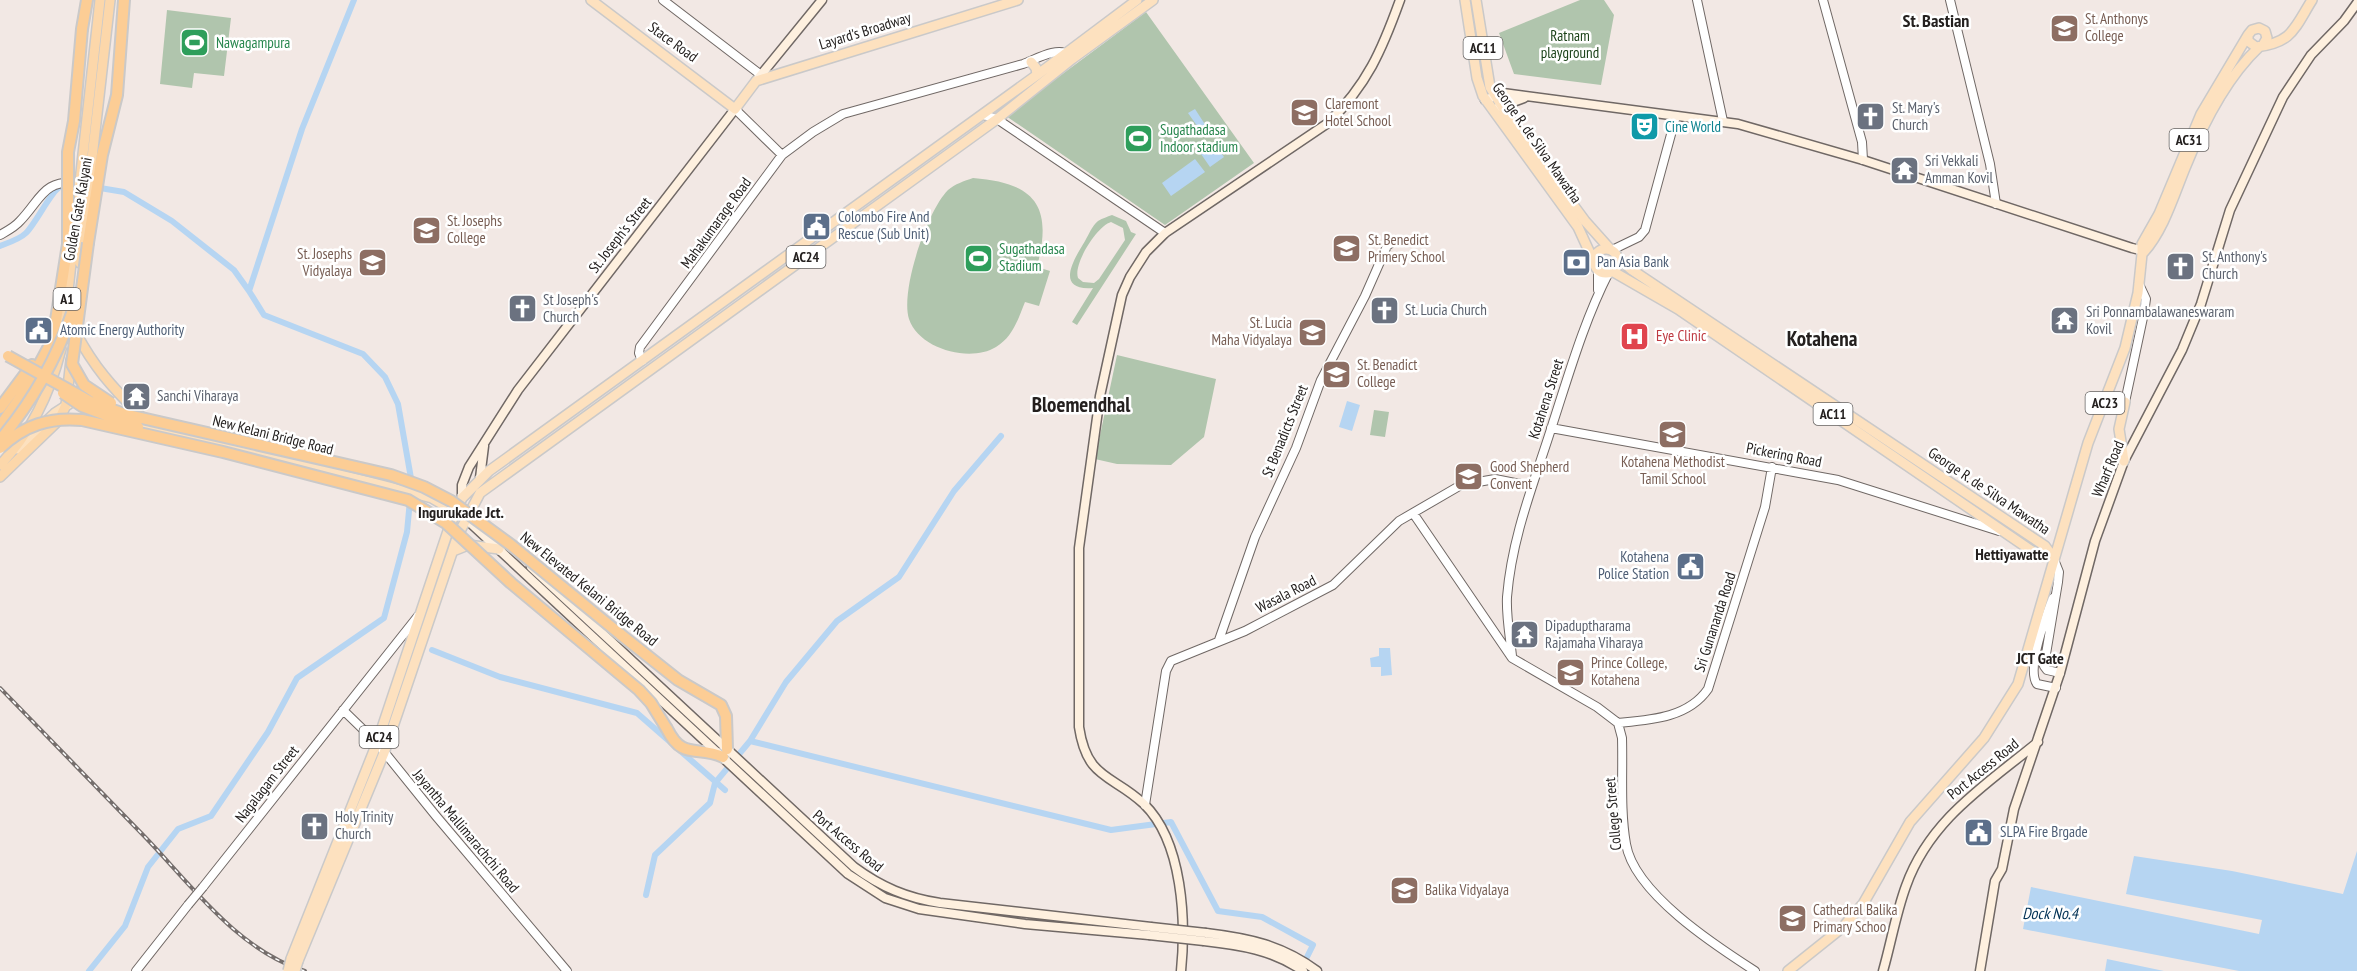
<svg xmlns="http://www.w3.org/2000/svg" width="2357" height="971" viewBox="0 0 2357 971" font-family="'PT Sans Narrow',sans-serif">
  <style>
    .green { fill: #b0c5ad; fill-rule: evenodd }
    .water { fill: #b6d5f2 }
    .lines { fill: none; stroke-linecap: round; stroke-linejoin: round }
    .canal { stroke: #b6d5f2; stroke-width: 6 }
    .tertiary-casing { stroke: #706865; stroke-width: 10 }
    .secondary-casing { stroke: #706865; stroke-width: 11 }
    .primary-casing { stroke: #cac9c9; stroke-width: 12 }
    .trunk-casing { stroke: #cac9c9; stroke-width: 12 }
    .motorway-casing { stroke: #cac9c9; stroke-width: 14 }
    .tertiary { stroke: #fff; stroke-width: 8 }
    .secondary { stroke: #fef0df; stroke-width: 8 }
    .primary { stroke: #fde1bf; stroke-width: 9 }
    .trunk { stroke: #fcd7aa; stroke-width: 9 }
    .motorway { stroke: #fccd95; stroke-width: 10 }
    .rail-casing { stroke: #756e6c; stroke-width: 4 }
    .rail { stroke: #fff; stroke-width: 1.5; stroke-dasharray: 4.5; stroke-linecap: butt }
    .tertiary-bridge-casing { stroke: #706865; stroke-width: 10; stroke-linecap: butt }
    .secondary-bridge-casing { stroke: #706865; stroke-width: 11; stroke-linecap: butt }
    .primary-bridge-casing { stroke: #cac9c9; stroke-width: 12; stroke-linecap: butt }
    .motorway-bridge-casing { stroke: #cac9c9; stroke-width: 14; stroke-linecap: butt }
    .tertiary-bridge { stroke: #fff; stroke-width: 8 }
    .secondary-bridge { stroke: #fef0df; stroke-width: 8 }
    .primary-bridge { stroke: #fde1bf; stroke-width: 9 }
    .motorway-bridge { stroke: #fccd95; stroke-width: 10 }
    .labels { text-anchor: middle; stroke-width: 5; stroke-linejoin: round; paint-order: stroke }
    .shield { fill: #fff; stroke: #666362; stroke-width: 1.5 }
    .shield-label { font-size: 14px; font-weight: bold; fill: #24201f }
    .education-label { font-size: 15px; fill: #785e54; stroke: #fff; text-anchor: start }
    .street-label { font-size: 15px; fill: #24201f; stroke: #fff }
    .park-label { font-size: 15px; fill: #1b4219; stroke: #fff }
    .leisure-label { font-size: 15px; fill: #27864d; stroke: #fff; text-anchor: start }
    .worship-label { font-size: 15px; fill: #5b616d; stroke: #fff; text-anchor: start }
    .culture-label { font-size: 15px; fill: #0d838f; stroke: #fff; text-anchor: start }
    .service-label { font-size: 15px; fill: #4e5e75; stroke: #fff; text-anchor: start }
    .health-label { font-size: 15px; fill: #be3a42; stroke: #fff; text-anchor: start }
    .neighbourhood-label { font-size: 16px; font-weight: bold; fill: #24201f; stroke: #fff }
    .water-label { font-size: 16px; font-style: italic; fill: #003155; stroke: #fff }
    .quarter-label { font-size: 18px; font-weight: bold; fill: #24201f; stroke: #fff }
    .district-label { font-size: 21px; font-weight: bold; fill: #24201f; stroke: #fff }
  </style>
  <rect width="100%" height="100%" fill="#f2e8e4"/>
  <path class="green" d="M 1580,0 L 1604,0 L 1614,15 L 1601,85 L 1514,74 L 1499,33 Z
    M 167,10 L 231,18 L 224,76 L 194,73 L 192,88 L 160,84 Z
    M 1146,12 L 1254,163 L 1165,225 L 1006,116 Z
    M 973,178 C 1036,183 1053,206 1037,267 L 1050,271 L 1039,306 L 1025,302 C 1018,319 1013,337 996,347 C 970,363 919,349 909,319 C 900,291 927,211 948,190 C 955,184 964,181 973,178 Z
    M 1112,215 L 1126,221 L 1131,232 L 1136,234 L 1077,325 L 1072,322 L 1093,288 C 1054,291 1074,259 1085,241 C 1089,234 1092,226 1098,221 C 1103,218 1107,217 1112,215 ZM 1111,222 L 1123,228 L 1125,240 L 1099,279 L 1094,283 L 1083,282 L 1078,278 C 1073,264 1097,226 1111,222 Z
    M 1117,355 L 1216,379 L 1204,437 L 1171,465 L 1117,464 L 1095,459 Z
    M 1374,410 L 1389,412 L 1385,437 L 1370,435 Z"/>
  <path class="water" d="M 1195,109 L 1206,126 L 1200,130 L 1188,113 Z
    M 1215,144 L 1224,157 L 1210,167 L 1201,154 Z
    M 1195,159 L 1205,172 L 1171,196 L 1162,183 Z
    M 1347,401 L 1360,405 L 1352,431 L 1339,427 Z
    M 1379,648 L 1390,648 L 1392,675 L 1381,676 L 1381,667 L 1371,667 L 1370,658 L 1379,656 Z
    M 2357,851 L 2357,971 L 2239,971 L 2023,929 L 2031,887 L 2259,934 L 2262,920 L 2126,894 L 2134,856 L 2232,871 L 2343,894 Z
    M 2107,959 L 2164,971 L 2105,971 Z"/>
  <g class="lines">
    <path class="canal" d="M 354,0 L 302,129 L 249,291 L 264,315 L 363,354 L 385,377 L 398,404 L 412,484
      M 94,187 L 124,192 L 172,221 L 234,270 L 249,291
      M 0,246 C 8,243 20,239 26,233 C 36,223 52,190 60,187
      M 1001,436 L 954,491 L 899,577 L 837,621 L 786,682 L 750,741 L 1111,830 L 1171,822 L 1218,911 L 1262,917 L 1313,945 L 1303,965
      M 432,650 L 500,677 L 637,713 L 725,790
      M 646,895 L 655,855 L 710,803 L 715,783 L 750,741
      M 89,971 L 125,926 L 148,867 L 178,829 L 211,816 L 268,732 L 297,678 L 384,618 L 407,532 L 410,500"/>
    <defs>
      <path id="tertiary" d="M 663,0 L 761,75
        M 1697,0 L 1723,121
        M 1823,0 L 1862,142 L 1863,160
        M 1950,0 L 1990,164 L 1996,204
        M 735,109 L 782,155
        M 983,115 L 997,119 L 1165,233
        M 0,235 C 7,231 15,227 20,221 C 42,198 43,179 80,183
        M 1612,250 L 1639,237 L 1645,230 L 1676,116
        M 1598,290 L 1598,269
        M 642,361 L 639,353 L 640,347 L 782,155 L 813,132 L 843,114 L 1023,64 C 1035,60 1057,46 1069,55
        M 2125,402 L 2144,313 L 2146,299 L 2139,284
        M 1551,428 L 1838,480 L 1999,531
        M 1413,513 L 1512,658 L 1597,707 L 1618,723 L 1622,738 C 1623,773 1620,810 1626,844 C 1634,893 1716,946 1755,971
        M 2053,557 L 2059,572 L 2058,582 L 2044,666 L 2047,670 L 2060,673
        M 2053,598 C 2046,616 2026,669 2037,684 L 2056,688
        M 1219,640 L 1255,537 L 1296,448 L 1321,380 L 1365,296 L 1387,246 L 1394,241
        M 1512,656 C 1510,637 1506,616 1507,597 C 1512,536 1534,483 1552,426 C 1569,374 1584,321 1609,272
        M 343,710 L 377,743 L 436,816 L 567,971
        M 1618,723 C 1650,720 1688,718 1708,689 L 1765,507 L 1772,467
        M 1145,805 L 1166,671 L 1171,661 L 1245,631 L 1333,585 L 1399,521 L 1461,485 L 1495,479 L 1530,486
        M 203,887 L 418,616
        M 136,971 L 188,905"/>
      <path id="secondary" d="M 756,81 L 822,0
        M 1485,100 L 1503,93 L 1738,124 L 1863,160 L 2132,248 L 2140,250 L 2148,246
        M 1497,108 L 1524,98
        M 480,478 L 484,446
        M 462,498 L 462,485 L 469,467 L 518,390 L 735,109
        M 465,518 L 848,874 L 885,898 L 919,909 L 1025,924 L 1149,935
        M 531,567 L 854,867 C 881,887 907,898 940,903 L 1151,927
        M 1206,933 C 1248,938 1282,945 1317,971
        M 1204,941 C 1240,945 1273,950 1303,971
        M 1181,971 C 1186,921 1183,842 1144,804 C 1112,774 1087,780 1079,727 L 1079,548 L 1100,396 L 1122,295 L 1130,277 L 1146,252 L 1165,233 L 1328,123 C 1367,85 1382,50 1400,0
        M 1883,971 C 1891,943 1896,913 1906,886 C 1930,819 1986,785 2038,742
        M 1980,971 L 1995,881 L 2002,869 L 2014,809 L 2060,673 L 2095,541 L 2124,461 L 2182,350 L 2201,304 L 2230,210 L 2283,97 L 2311,55 L 2344,21 L 2357,3"/>
      <path id="primary" d="M 591,0 L 735,109 L 756,81 L 1018,0
        M 1465,0 L 1477,78 L 1483,96 L 1578,227 L 1594,262
        M 1476,0 L 1490,87 L 1510,119 L 1585,221 L 1610,249
        M 2263,45 L 2267,38 L 2265,31 L 2259,28 L 2252,30 L 2248,35 L 2248,41 L 2256,47 C 2292,43 2294,29 2312,0
        M 1031,62 L 1036,68 L 1037,75
        M1594 261a12 12 0 1 1 24 0a12 12 0 1 1-24 0Z
        M 2142,254 L 2142,244 L 2159,214 L 2201,114 L 2248,35
        M 2142,254 C 2163,232 2174,195 2185,168 C 2202,126 2226,78 2259,47
        M 1618,258 L 1632,270 L 2045,546 L 2053,557
        M 1612,271 L 1678,309 L 2032,551 L 2043,556 L 2053,557
        M 132,421 L 432,498 L 461,515
        M 17,449 L 55,413 L 69,404
        M 2124,461 L 2119,429 L 2125,402
        M 453,551 L 468,545 L 499,549
        M 291,959 L 377,743 L 450,525 L 462,498 L 489,471 L 1037,75 L 1137,0
        M 298,961 L 384,753 L 458,535 L 480,493 L 997,119 L 1072,59 L 1153,0
        M 1788,971 L 1843,927 L 1863,904 L 1910,822 L 1984,738 L 2018,684 L 2088,443 L 2125,348 L 2138,293 L 2142,254"/>
      <path id="trunk" d="M 80,263 L 110,0
        M 64,327 L 100,0
        M 76,333 C 94,367 112,387 139,414
        M 0,465 C 31,433 50,393 61,349
        M 0,477 L 59,420 L 66,405 L 71,360"/>
      <path id="motorway" d="M 82,29 L 87,0
        M 88,243 L 102,155 L 117,95 L 124,0
        M 0,408 L 32,365
        M 0,426 L 25,391 L 53,339 L 68,244
        M 620,634 L 678,680 L 721,705 L 726,716 L 727,749
        M 667,729 C 683,761 697,745 723,757"/>
    </defs>
    <use href="#tertiary" class="tertiary-casing"/>
    <use href="#secondary" class="secondary-casing"/>
    <use href="#primary" class="primary-casing"/>
    <use href="#trunk" class="trunk-casing"/>
    <use href="#motorway" class="motorway-casing"/>
    <use href="#tertiary" class="tertiary"/>
    <use href="#secondary" class="secondary"/>
    <use href="#primary" class="primary"/>
    <use href="#trunk" class="trunk"/>
    <use href="#motorway" class="motorway"/>
    <defs>
      <path id="rail" d="M 0,688 C 49,738 97,788 146,838 C 192,886 239,951 305,971"/>
    </defs>
    <use href="#rail" class="rail-casing"/>
    <use href="#rail" class="rail"/>
    <defs>
      <path id="tertiary-bridge" d="M 188,905 L 203,887"/>
      <path id="secondary-bridge" d="M 1151,927 L 1206,933
        M 1149,935 L 1204,941"/>
      <path id="primary-bridge" d="M 288,971 L 291,959
        M 295,971 L 298,961"/>
      <path id="motorway-bridge" d="M 88,243 L 72,364 L 84,385 L 111,403
        M 68,244 L 68,152 L 74,121 L 82,29
        M 8,356 L 91,402 L 124,414 L 391,475 L 424,487 L 451,501 L 511,545 L 620,634
        M 63,393 L 82,406 L 138,427
        M 0,440 C 32,402 56,360 72,313
        M 0,448 C 24,425 50,417 82,420 L 223,452 L 408,500 L 446,523 L 511,583 L 639,690 L 651,703 L 667,729"/>
    </defs>
    <use href="#tertiary-bridge" class="tertiary-bridge-casing"/>
    <use href="#secondary-bridge" class="secondary-bridge-casing"/>
    <use href="#primary-bridge" class="primary-bridge-casing"/>
    <use href="#motorway-bridge" class="motorway-bridge-casing"/>
    <use href="#tertiary-bridge" class="tertiary-bridge"/>
    <use href="#secondary-bridge" class="secondary-bridge"/>
    <use href="#primary-bridge" class="primary-bridge"/>
    <use href="#motorway-bridge" class="motorway-bridge"/>
  </g>
  <defs>
    <symbol id="school-square" viewBox="-11 -11 22 22"><rect x="-9" y="-9" width="18" height="18" rx="4" fill="#8d6e63" stroke="#fff"/><path d="M0-5L7-2L0 1L-7-2ZM-4 1L0 2.5L4 1V4Q0 6-4 4Z" fill="#fff"/></symbol>
    <symbol id="stadium-square" viewBox="-11 -11 22 22"><rect x="-9" y="-9" width="18" height="18" rx="4" fill="#2e9e5b" stroke="#fff"/><path d="M0-5a6.5 5 0 1 0 0 10a6.5 5 0 1 0 0-10ZM-3.5-1.8h7v3.6h-7Z" fill="#fff"/></symbol>
    <symbol id="church-square" viewBox="-11 -11 22 22"><rect x="-9" y="-9" width="18" height="18" rx="4" fill="#6b7280" stroke="#fff"/><path d="M-1.2-6h2.4v3.5h3.3v2.4h-3.3V6h-2.4V-.1h-3.3v-2.4h3.3Z" fill="#fff"/></symbol>
    <symbol id="theatre-square" viewBox="-11 -11 22 22"><rect x="-9" y="-9" width="18" height="18" rx="4" fill="#0f9aa8" stroke="#fff"/><path d="M-5-5.5Q0-4 5-5.5V0Q5 5 0 6Q-5 5-5 0ZM-3.3-2.5H-1v1.5H-3.3ZM1-2.5H3.3v1.5H1ZM-2.8 1Q0 5.5 2.8 1Z" fill="#fff"/></symbol>
    <symbol id="temple-square" viewBox="-11 -11 22 22"><rect x="-9" y="-9" width="18" height="18" rx="4" fill="#6b7280" stroke="#fff"/><path d="M0-6L5-2H3V0L6.5 2.5H4V6H1.5V3h-3V6H-4V2.5H-6.5L-3 0V-2H-5Z" fill="#fff"/></symbol>
    <symbol id="civic-square" viewBox="-11 -11 22 22"><rect x="-9" y="-9" width="18" height="18" rx="4" fill="#5c6f8a" stroke="#fff"/><path d="M-.6-6.5H3V-4.5H.6V-3L4-1V1h2V6H-6V1h2V-1L-.6-3ZM-1.2 2.5V6h2.4V2.5Z" fill="#fff"/></symbol>
    <symbol id="bank-square" viewBox="-11 -11 22 22"><rect x="-9" y="-9" width="18" height="18" rx="4" fill="#5c6f8a" stroke="#fff"/><path d="M-6-4H6V4H-6ZM0-2.3a2.3 2.3 0 1 0 0 4.6a2.3 2.3 0 1 0 0-4.6Z" fill="#fff"/></symbol>
    <symbol id="hospital-square" viewBox="-11 -11 22 22"><rect x="-9" y="-9" width="18" height="18" rx="4" fill="#e0444e" stroke="#fff"/><path d="M-5-5h3v3.5h4V-5h3V5h-3V1.5h-4V5h-3Z" fill="#fff"/></symbol>
  </defs>
  <g fill-rule="evenodd">
    <use href="#school-square" x="2048" y="12" width="33" height="33"/>
    <use href="#stadium-square" x="178" y="26" width="33" height="33"/>
    <use href="#school-square" x="1288" y="96" width="33" height="33"/>
    <use href="#church-square" x="1854" y="100" width="33" height="33"/>
    <use href="#theatre-square" x="1628" y="110" width="33" height="33"/>
    <use href="#stadium-square" x="1122" y="122" width="33" height="33"/>
    <use href="#temple-square" x="1888" y="154" width="33" height="33"/>
    <use href="#civic-square" x="800" y="210" width="33" height="33"/>
    <use href="#school-square" x="410" y="214" width="33" height="33"/>
    <use href="#school-square" x="1330" y="232" width="33" height="33"/>
    <use href="#stadium-square" x="962" y="242" width="33" height="33"/>
    <use href="#bank-square" x="1560" y="246" width="33" height="33"/>
    <use href="#school-square" x="356" y="246" width="33" height="33"/>
    <use href="#church-square" x="2164" y="250" width="33" height="33"/>
    <use href="#church-square" x="506" y="292" width="33" height="33"/>
    <use href="#church-square" x="1368" y="294" width="33" height="33"/>
    <use href="#temple-square" x="2048" y="304" width="33" height="33"/>
    <use href="#civic-square" x="22" y="314" width="33" height="33"/>
    <use href="#school-square" x="1296" y="316" width="33" height="33"/>
    <use href="#hospital-square" x="1618" y="320" width="33" height="33"/>
    <use href="#school-square" x="1320" y="358" width="33" height="33"/>
    <use href="#temple-square" x="120" y="380" width="33" height="33"/>
    <use href="#school-square" x="1656" y="418" width="33" height="33"/>
    <use href="#school-square" x="1452" y="460" width="33" height="33"/>
    <use href="#civic-square" x="1674" y="550" width="33" height="33"/>
    <use href="#temple-square" x="1508" y="618" width="33" height="33"/>
    <use href="#school-square" x="1554" y="656" width="33" height="33"/>
    <use href="#church-square" x="298" y="810" width="33" height="33"/>
    <use href="#civic-square" x="1962" y="816" width="33" height="33"/>
    <use href="#school-square" x="1388" y="874" width="33" height="33"/>
    <use href="#school-square" x="1776" y="902" width="33" height="33"/>
  </g>
  <g class="labels">
    <g class="shield">
      <rect x="1463.5" y="37" width="39" height="22" rx="4.5"/>
      <rect x="2169.5" y="129" width="39" height="22" rx="4.5"/>
      <rect x="786.5" y="246" width="39" height="22" rx="4.5"/>
      <rect x="53.5" y="288" width="27" height="22" rx="4.5"/>
      <rect x="2085.5" y="392" width="39" height="22" rx="4.5"/>
      <rect x="1813.5" y="403" width="39" height="22" rx="4.5"/>
      <rect x="359.5" y="726" width="39" height="22" rx="4.5"/>
    </g>
    <g class="shield-label">
      <text x="1483" y="53">AC11</text>
      <text x="2189" y="145">AC31</text>
      <text x="806" y="262">AC24</text>
      <text x="67" y="304">A1</text>
      <text x="2105" y="408">AC23</text>
      <text x="1833" y="419">AC11</text>
      <text x="379" y="742">AC24</text>
    </g>
    <g class="education-label">
      <text x="2085" y="24">St. Anthonys<tspan x="2085" dy="17">College</tspan></text>
      <text x="1325" y="109">Claremont<tspan x="1325" dy="17">Hotel School</tspan></text>
      <text x="447" y="226">St. Josephs<tspan x="447" dy="17">College</tspan></text>
      <text x="1368" y="245">St. Benedict<tspan x="1368" dy="17">Primery School</tspan></text>
      <text x="352" y="259" text-anchor="end">St. Josephs<tspan x="352" dy="17">Vidyalaya</tspan></text>
      <text x="1292" y="328" text-anchor="end">St. Lucia<tspan x="1292" dy="17">Maha Vidyalaya</tspan></text>
      <text x="1357" y="370">St. Benadict<tspan x="1357" dy="17">College</tspan></text>
      <text x="1673" y="467" text-anchor="middle">Kotahena Methodist<tspan x="1673" dy="17">Tamil School</tspan></text>
      <text x="1490" y="472">Good Shepherd<tspan x="1490" dy="17">Convent</tspan></text>
      <text x="1591" y="668">Prince College,<tspan x="1591" dy="17">Kotahena</tspan></text>
      <text x="1425" y="895">Balika Vidyalaya</text>
      <text x="1813" y="915">Cathedral Balika<tspan x="1813" dy="17">Primary Schoo</tspan></text>
    </g>
    <g class="street-label">
      <text transform="translate(865 31) rotate(-17)" y="5">Layard's Broadway</text>
      <text transform="translate(673 42) rotate(36)" y="5">Stace Road</text>
      <text transform="translate(1537 143) rotate(55)" y="5">George R. de Silva Mawatha</text>
      <text transform="translate(78 209) rotate(-80)" y="5">Golden Gate Kalyani</text>
      <text transform="translate(716 223) rotate(-54)" y="5">Mahakumarage Road</text>
      <text transform="translate(620 235) rotate(-52)" y="5">St. Joseph's Street</text>
      <text transform="translate(1546 399) rotate(-72)" y="5">Kotahena Street</text>
      <text transform="translate(1285 431) rotate(-68)" y="5">St Benadicts Street</text>
      <text transform="translate(273 435) rotate(14)" y="5">New Kelani Bridge Road</text>
      <text transform="translate(1784 455) rotate(11)" y="5">Pickering Road</text>
      <text transform="translate(2108 469) rotate(-67)" y="5">Wharf Road</text>
      <text transform="translate(1989 491) rotate(34)" y="5">George R. de Silva Mawatha</text>
      <text transform="translate(589 589) rotate(39)" y="5">New Elevated Kelani Bridge Road</text>
      <text transform="translate(1286 594) rotate(-27)" y="5">Wasala Road</text>
      <text transform="translate(1715 622) rotate(-72)" y="5">Sri Gunananda Road</text>
      <text transform="translate(1983 769) rotate(-39)" y="5">Port Access Road</text>
      <text transform="translate(267 784) rotate(-52)" y="5">Nagalagam Street</text>
      <text transform="translate(1613 814) rotate(-95)" y="5">College Street</text>
      <text transform="translate(466 831) rotate(50)" y="5">Jayantha Mallimarachchi Road</text>
      <text transform="translate(848 841) rotate(40)" y="5">Port Access Road</text>
    </g>
    <g class="park-label">
      <text x="1570" y="41">Ratnam<tspan x="1570" dy="17">playground</tspan></text>
    </g>
    <g class="leisure-label">
      <text x="216" y="48">Nawagampura</text>
      <text x="1160" y="135">Sugathadasa<tspan x="1160" dy="17">Indoor stadium</tspan></text>
      <text x="999" y="254">Sugathadasa<tspan x="999" dy="17">Stadium</tspan></text>
    </g>
    <g class="worship-label">
      <text x="1892" y="113">St. Mary's<tspan x="1892" dy="17">Church</tspan></text>
      <text x="1925" y="166">Sri Vekkali<tspan x="1925" dy="17">Amman Kovil</tspan></text>
      <text x="2202" y="262">St. Anthony's<tspan x="2202" dy="17">Church</tspan></text>
      <text x="543" y="305">St Joseph's<tspan x="543" dy="17">Church</tspan></text>
      <text x="1405" y="315">St. Lucia Church</text>
      <text x="2086" y="317">Sri Ponnambalawaneswaram<tspan x="2086" dy="17">Kovil</tspan></text>
      <text x="157" y="401">Sanchi Viharaya</text>
      <text x="1545" y="631">Dipaduptharama<tspan x="1545" dy="17">Rajamaha Viharaya</tspan></text>
      <text x="335" y="822">Holy Trinity<tspan x="335" dy="17">Church</tspan></text>
    </g>
    <g class="culture-label">
      <text x="1665" y="132">Cine World</text>
    </g>
    <g class="service-label">
      <text x="838" y="222">Colombo Fire And<tspan x="838" dy="17">Rescue (Sub Unit)</tspan></text>
      <text x="1597" y="267">Pan Asia Bank</text>
      <text x="60" y="335">Atomic Energy Authority</text>
      <text x="1669" y="562" text-anchor="end">Kotahena<tspan x="1669" dy="17">Police Station</tspan></text>
      <text x="2000" y="837">SLPA Fire Brgade</text>
    </g>
    <g class="health-label">
      <text x="1656" y="341">Eye Clinic</text>
    </g>
    <g class="neighbourhood-label">
      <text x="461" y="518">Ingurukade Jct.</text>
      <text x="2012" y="560">Hettiyawatte</text>
      <text x="2040" y="664">JCT Gate</text>
    </g>
    <g class="water-label">
      <text x="2050" y="919">Dock No.4</text>
    </g>
    <g class="quarter-label">
      <text x="1936" y="27">St. Bastian</text>
    </g>
    <g class="district-label">
      <text x="1822" y="346">Kotahena</text>
      <text x="1081" y="412">Bloemendhal</text>
    </g>
  </g>
</svg>
